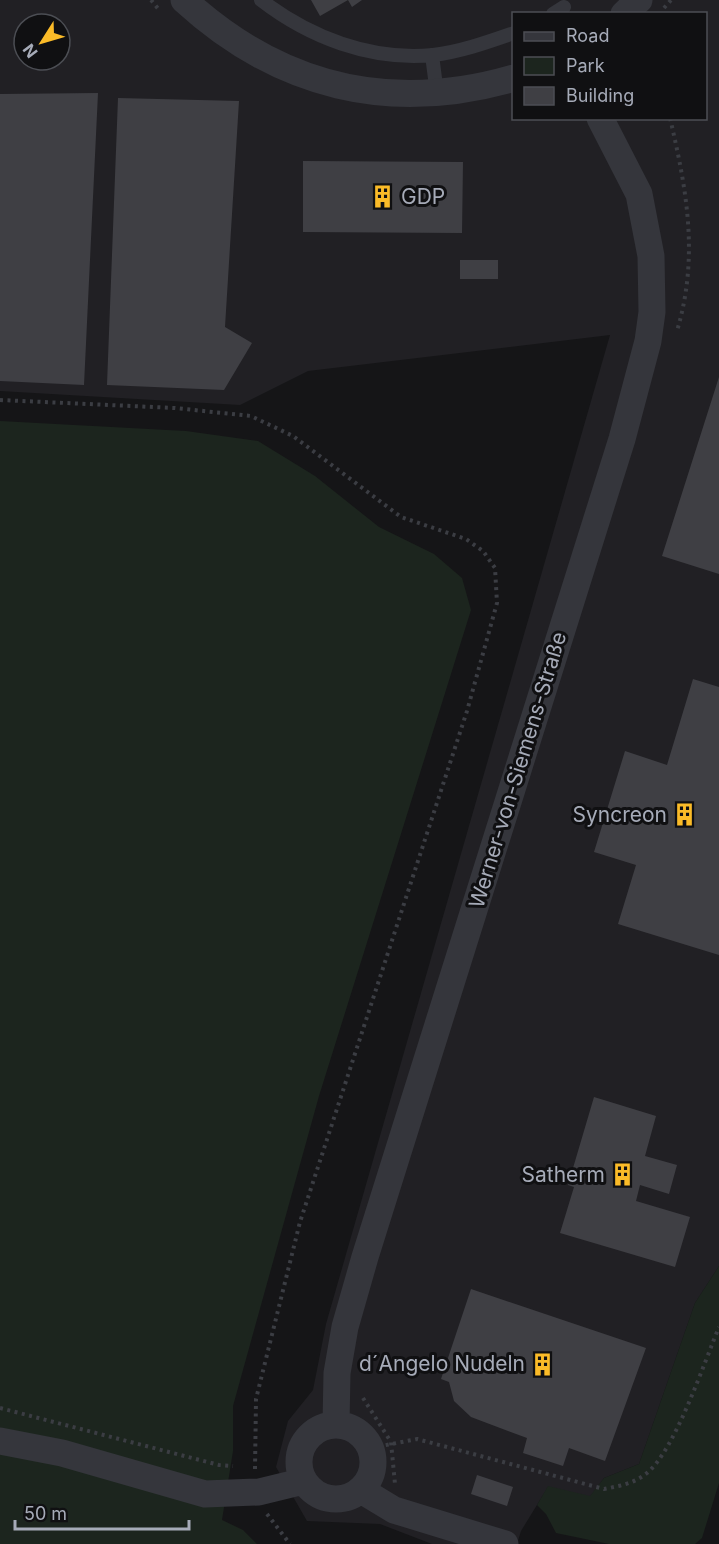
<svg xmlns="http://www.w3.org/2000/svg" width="719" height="1544" viewBox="0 0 719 1544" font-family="Inter,sans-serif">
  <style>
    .built { fill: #212024; fill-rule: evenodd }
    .green { fill: #1c251e }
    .building { fill: #3f3f44 }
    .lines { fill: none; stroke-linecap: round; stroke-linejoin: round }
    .path { stroke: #3b3d43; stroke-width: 4; stroke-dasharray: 3 4.5; stroke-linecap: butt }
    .lane { stroke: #35363c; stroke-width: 14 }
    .street { stroke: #35363c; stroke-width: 27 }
    .labels { text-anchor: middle; stroke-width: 6; stroke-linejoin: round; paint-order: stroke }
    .poi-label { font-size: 21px; fill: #a6abb8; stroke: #101012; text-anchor: end }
    .street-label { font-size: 21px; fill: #a6abb8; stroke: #101012 }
  </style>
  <rect width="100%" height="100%" fill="#151517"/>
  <path class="built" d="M 0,0 L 719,0 L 719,1266 L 695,1303 L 639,1464 L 604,1478 L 590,1497 L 548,1487 L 521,1531 L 517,1544 L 432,1544 L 380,1524 L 307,1521 L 276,1467 L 288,1421 L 313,1390 L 326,1324 L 610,335 L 308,371 L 240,405 L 0,391 ZM 514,14 L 706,14 L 706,118 L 514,118 ZM 24,24 L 60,24 L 60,60 L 24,60 Z"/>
  <path class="green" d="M 0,421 L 186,431 L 258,441 L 315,476 L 379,527 L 434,554 L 462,578 L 471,610 L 319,1096 L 233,1406 L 233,1451 L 222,1520 L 243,1530 L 257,1544 L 0,1544 Z
    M 719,1266 L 719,1483 L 702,1538 L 695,1544 L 609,1544 L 556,1533 L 546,1514 L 537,1505 L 548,1486 L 590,1496 L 604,1478 L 639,1464 L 695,1303 Z"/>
  <path class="building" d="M 311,0 L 362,0 L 352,7 L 348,0 L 320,16 Z
    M 98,93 L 84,385 L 0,381 L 0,94 Z
    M 118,98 L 239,101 L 225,327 L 252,343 L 224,390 L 107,385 Z
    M 303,161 L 463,162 L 462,233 L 303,232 Z
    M 460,260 L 498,260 L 498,279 L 460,279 Z
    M 719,377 L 719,574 L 662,556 Z
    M 693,679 L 719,687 L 719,955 L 618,924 L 636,865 L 594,852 L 625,751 L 667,765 Z
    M 594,1097 L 656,1116 L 645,1156 L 677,1165 L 669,1194 L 640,1185 L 636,1201 L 690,1217 L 675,1267 L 560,1233 L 574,1187 L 568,1185 Z
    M 471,1289 L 646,1348 L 605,1461 L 569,1448 L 563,1466 L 523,1453 L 527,1438 L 471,1417 L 454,1401 L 449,1382 L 441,1379 Z
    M 477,1475 L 513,1487 L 507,1506 L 471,1494 Z"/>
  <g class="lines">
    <path class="path" d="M 151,0 L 160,11
      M 664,8 L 671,0
      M 670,118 C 687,191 699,257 677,331
      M 0,400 L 175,408 L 251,416 L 293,436 L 401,517 L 466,539 L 483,551 L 495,568 L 497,603 L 467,711 L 300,1222 L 256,1399 L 255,1469
      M 363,1398 L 391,1442 L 395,1484
      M 0,1408 L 219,1465 L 233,1466
      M 371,1448 L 417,1439 L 604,1489 C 620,1486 635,1483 647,1473 C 675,1450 704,1363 719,1327
      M 267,1514 L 290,1544"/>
    <path class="lane" d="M 261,0 C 309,37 370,61 433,55 C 460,52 488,42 514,33
      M 553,14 L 564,7
      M 432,55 L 437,94"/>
    <path class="street" d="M 184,0 C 279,87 390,114 514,78
      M 624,14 L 639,0
      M 336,1424 L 337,1373 L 345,1327 L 365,1257 L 622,439 L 648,341 L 652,312 L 651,256 L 639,194 L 600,118
      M299 1462a37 37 0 1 1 74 0a37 37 0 1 1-74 0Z
      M 0,1441 L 62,1453 L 205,1494 L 259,1492 L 304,1481
      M 361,1490 L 394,1510 L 505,1544"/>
  </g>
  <defs>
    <symbol id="building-bare" viewBox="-9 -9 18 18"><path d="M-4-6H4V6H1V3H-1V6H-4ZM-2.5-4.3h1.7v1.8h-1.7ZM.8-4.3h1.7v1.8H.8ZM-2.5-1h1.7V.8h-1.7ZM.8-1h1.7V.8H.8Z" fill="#fbbb28" stroke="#101012" stroke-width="2.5" paint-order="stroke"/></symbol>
  </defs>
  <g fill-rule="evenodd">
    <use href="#building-bare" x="366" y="180" width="33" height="33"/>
    <use href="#building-bare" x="668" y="798" width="33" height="33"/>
    <use href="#building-bare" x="606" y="1158" width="33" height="33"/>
    <use href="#building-bare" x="526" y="1348" width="33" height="33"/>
  </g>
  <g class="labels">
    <g class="poi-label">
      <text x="401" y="204" text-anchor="start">GDP</text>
      <text x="667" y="822">Syncreon</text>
      <text x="605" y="1182">Satherm</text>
      <text x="525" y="1371">d´Angelo Nudeln</text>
    </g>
    <g class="street-label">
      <text transform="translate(518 770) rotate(-73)" y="7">Werner-von-Siemens-Straße</text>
    </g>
  </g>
  <rect x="512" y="12" width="195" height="108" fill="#101012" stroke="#4c4e54" stroke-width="1.5"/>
  <rect x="524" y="32" width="30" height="9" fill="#35363c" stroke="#4c4e54" stroke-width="1.5"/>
  <text x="566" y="42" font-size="18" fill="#a6abb8">Road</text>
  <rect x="524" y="57" width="30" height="18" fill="#1c251e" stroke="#4c4e54" stroke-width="1.5"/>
  <text x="566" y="72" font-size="18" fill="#a6abb8">Park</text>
  <rect x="524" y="87" width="30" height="18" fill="#3f3f44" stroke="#4c4e54" stroke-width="1.5"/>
  <text x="566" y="102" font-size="18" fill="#a6abb8">Building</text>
  <g transform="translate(42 42) rotate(233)"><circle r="28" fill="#101012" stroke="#4c4e54" stroke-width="1.5"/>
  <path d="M0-4.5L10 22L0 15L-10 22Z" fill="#fbbb28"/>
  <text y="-9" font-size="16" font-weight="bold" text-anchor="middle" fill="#a6abb8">N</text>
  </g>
  <path d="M15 1520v9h174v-9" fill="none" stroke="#a6abb8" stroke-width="3"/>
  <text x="24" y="1520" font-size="18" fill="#a6abb8" stroke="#101012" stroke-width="4.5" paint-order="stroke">50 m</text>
</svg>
